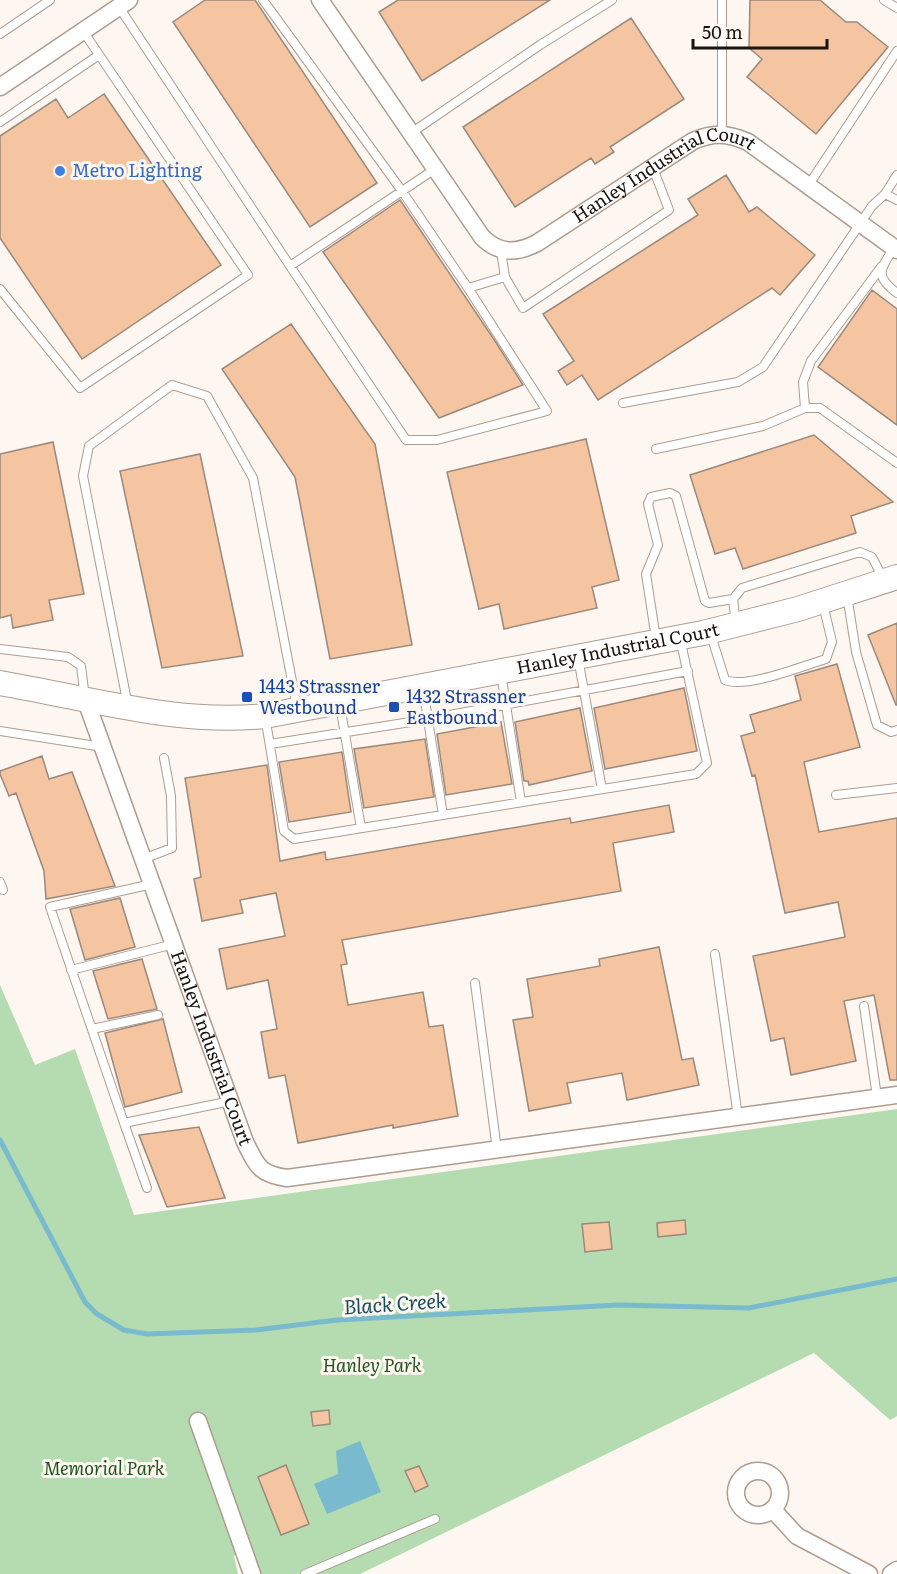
<svg xmlns="http://www.w3.org/2000/svg" width="897" height="1574" viewBox="0 0 897 1574" font-family="Literata,serif">
  <style>
    .green { fill: #b4dcb0 }
    .water { fill: #79bace }
    .lines { fill: none; stroke-linecap: round; stroke-linejoin: round }
    .stream { stroke: #79bace; stroke-width: 5 }
    .building { fill: #f4c5a0; stroke: #9a897c; stroke-width: 1.5 }
    .lane-casing { stroke: #ae9c8f; stroke-width: 10 }
    .street-casing { stroke: #ae9c8f; stroke-width: 19 }
    .secondary-casing { stroke: #ae9c8f; stroke-width: 26 }
    .lane { stroke: #fff; stroke-width: 8 }
    .street { stroke: #fff; stroke-width: 16 }
    .secondary { stroke: #fff; stroke-width: 24 }
    .shop-dot { fill: #3f7fe0; stroke: #fef7f1; stroke-width: 2 }
    .transit-dot { fill: #1a4fb4; stroke: #fef7f1; stroke-width: 2 }
    .labels { text-anchor: middle; stroke-width: 6; stroke-linejoin: round; paint-order: stroke }
    .shop-label { font-size: 18px; fill: #366cbe; stroke: #fef7f1; text-anchor: start }
    .street-label { font-size: 18px; fill: #1a140f; stroke: #fef7f1 }
    .transit-label { font-size: 18px; fill: #164399; stroke: #fef7f1; text-anchor: start }
    .park-label { font-size: 18px; font-style: italic; fill: #21551d; stroke: #fef7f1 }
    .water-label { font-size: 20px; font-style: italic; fill: #154d5c; stroke: #fef7f1 }
  </style>
  <rect width="100%" height="100%" fill="#fef7f1"/>
  <path class="green" d="M 0,985 L 35,1065 L 75,1049 L 134,1215 L 897,1109 L 897,1416 L 890,1420 L 814,1353 L 360,1574 L 252,1574 L 244,1549 L 234,1556 L 238,1574 L 0,1574 Z"/>
  <path class="water" d="M 360,1441 L 381,1492 L 327,1514 L 314,1484 L 338,1474 L 336,1451 Z"/>
  <g class="lines">
    <path class="stream" d="M 0,1140 L 85,1302 L 97,1314 L 124,1330 L 147,1334 L 256,1330 L 337,1320 L 618,1305 L 749,1308 L 897,1279"/>
  </g>
  <path class="building" d="M 205,0 L 255,0 L 377,183 L 310,227 L 173,22 Z
    M 398,0 L 550,0 L 422,81 L 379,12 Z
    M 750,0 L 820,0 L 846,22 L 857,22 L 888,47 L 816,134 L 747,77 L 762,59 L 749,48 Z
    M 631,18 L 684,99 L 610,147 L 614,152 L 595,164 L 591,158 L 515,207 L 463,127 Z
    M 104,94 L 221,265 L 82,359 L 0,238 L 0,136 L 56,99 L 68,118 Z
    M 726,175 L 749,212 L 757,207 L 815,255 L 780,295 L 772,288 L 598,400 L 582,375 L 567,385 L 558,371 L 574,361 L 543,314 L 698,215 L 688,199 Z
    M 400,200 L 495,341 L 523,385 L 439,418 L 323,252 Z
    M 872,290 L 897,309 L 897,425 L 818,367 Z
    M 291,324 L 375,444 L 412,645 L 330,659 L 295,477 L 222,369 Z
    M 814,435 L 893,502 L 851,516 L 856,533 L 743,569 L 735,548 L 715,554 L 690,475 Z
    M 586,439 L 619,580 L 592,587 L 597,608 L 504,629 L 499,604 L 479,609 L 447,472 Z
    M 53,442 L 84,594 L 49,600 L 53,620 L 13,628 L 11,615 L 0,618 L 0,454 Z
    M 200,454 L 243,656 L 162,668 L 120,471 Z
    M 897,623 L 897,705 L 896,705 L 868,635 Z
    M 837,664 L 860,747 L 804,762 L 819,832 L 897,818 L 897,1080 L 890,1080 L 874,995 L 844,1001 L 856,1061 L 791,1075 L 784,1038 L 771,1041 L 753,956 L 845,937 L 838,902 L 785,913 L 755,775 L 752,776 L 741,736 L 755,732 L 750,715 L 801,700 L 795,676 Z
    M 684,688 L 697,751 L 605,769 L 594,708 Z
    M 580,708 L 592,771 L 529,785 L 528,781 L 524,781 L 515,722 Z
    M 501,722 L 512,784 L 446,795 L 437,734 Z
    M 425,739 L 434,797 L 364,808 L 354,749 Z
    M 342,752 L 351,812 L 289,822 L 279,762 Z
    M 42,756 L 49,779 L 72,772 L 115,886 L 46,899 L 44,871 L 16,793 L 9,796 L 0,774 L 0,771 Z
    M 267,765 L 280,861 L 325,852 L 326,860 L 570,818 L 571,823 L 669,805 L 674,832 L 613,843 L 621,891 L 342,940 L 347,964 L 341,965 L 348,1005 L 423,992 L 429,1027 L 443,1025 L 458,1116 L 393,1128 L 393,1125 L 298,1143 L 285,1075 L 269,1078 L 261,1032 L 277,1029 L 268,980 L 227,989 L 219,949 L 285,936 L 276,893 L 240,900 L 243,913 L 202,921 L 194,879 L 201,877 L 185,778 Z
    M 120,898 L 135,947 L 85,960 L 70,909 Z
    M 659,947 L 682,1060 L 693,1058 L 699,1085 L 627,1100 L 622,1073 L 567,1083 L 571,1103 L 529,1111 L 513,1020 L 533,1017 L 527,979 L 600,966 L 599,959 Z
    M 142,959 L 157,1009 L 108,1019 L 93,971 Z
    M 163,1019 L 182,1092 L 125,1107 L 105,1033 Z
    M 199,1127 L 225,1198 L 167,1207 L 139,1135 Z
    M 685,1220 L 686,1234 L 658,1237 L 657,1223 Z
    M 609,1222 L 612,1249 L 585,1252 L 582,1224 Z
    M 329,1410 L 330,1424 L 313,1426 L 311,1412 Z
    M 286,1465 L 309,1524 L 281,1535 L 258,1477 Z
    M 419,1466 L 428,1486 L 415,1492 L 405,1471 Z"/>
  <g class="lines">
    <defs>
      <path id="lane" d="M 263,0 L 402,191 L 435,169
        M 722,0 L 722,134
        M 884,0 L 897,8
        M 119,7 L 290,266
        M 0,34 L 50,0
        M 0,122 L 99,55
        M 411,133 L 540,45 L 612,0
        M 808,186 L 897,51
        M 885,194 L 897,175
        M 894,248 C 880,269 874,276 897,293
        M 501,251 L 505,277 L 523,308 L 669,210 L 653,168
        M 468,288 L 547,411 L 437,440 L 406,440 L 290,266 L 402,191 L 468,288 L 505,277
        M 0,289 L 80,388 L 248,275 L 83,31
        M 623,403 L 738,382 L 763,367 L 872,206 L 885,194 L 897,200
        M 805,408 L 803,382 L 811,361 L 882,266
        M 656,449 L 763,426 L 805,408 L 820,408 L 897,463
        M 847,595 L 856,652 L 877,725 L 891,732 L 897,730
        M 736,624 L 733,599 L 742,588 L 860,552 L 872,557 L 883,578
        M 710,632 L 725,680 C 746,689 802,666 826,659 L 832,642 L 823,604
        M 656,639 L 646,574 L 658,545 L 648,504 L 651,497 L 670,493 L 676,496 L 705,601 L 709,603 L 733,599
        M 0,649 L 68,657 L 81,666 L 85,698
        M 578,658 L 602,789
        M 501,673 L 521,802
        M 423,688 L 443,815
        M 340,705 L 361,828
        M 128,706 L 83,476 L 89,446 L 172,385 L 207,396 L 253,478 L 297,707
        M 265,716 L 284,831 L 294,839 L 696,774 L 707,763 L 680,638
        M 0,731 L 103,747
        M 270,744 L 417,721 L 688,671
        M 836,795 L 897,788
        M 143,859 L 172,848 L 171,796 L 164,758
        M 0,882 L 3,890
        M 715,954 L 738,1117
        M 71,970 L 174,944
        M 475,983 L 497,1150
        M 864,1006 L 877,1097
        M 92,1029 L 158,1015
        M 124,1123 L 50,907 L 152,884
        M 147,1188 L 124,1123 L 231,1101
        M 305,1574 L 435,1519"/>
      <g id="street">
        <path id="s1" d="M 320,0 L 482,237 C 499,254 516,254 537,243 L 693,141 C 714,132 727,133 748,142 L 897,250"/>
        <path d="M 0,87 L 129,0"/>
        <path id="s2" d="M 85,698 L 245,1142 C 257,1166 259,1174 287,1178 L 897,1095"/>
        <path d="M 198,1421 L 252,1574"/>
        <circle cx="758" cy="1493" r="22"/>
        <path d="M 774,1511 L 797,1536 L 869,1574"/>
        <path d="M 891,1574 L 897,1570"/>
      </g>
      <g id="secondary">
        <path id="s3" d="M 0,683 C 87,698 177,725 265,716 L 703,633 L 798,609 L 897,577"/>
      </g>
    </defs>
    <use href="#lane" class="lane-casing"/>
    <use href="#street" class="street-casing"/>
    <use href="#secondary" class="secondary-casing"/>
    <use href="#lane" class="lane"/>
    <use href="#street" class="street"/>
    <use href="#secondary" class="secondary"/>
  </g>
  <circle class="shop-dot" cx="60" cy="171" r="6"/>
  <g class="transit-dot">
    <rect x="241" y="691" width="12" height="12" rx="3"/>
    <rect x="388" y="701" width="12" height="12" rx="3"/>
  </g>
  <g class="labels">
    <g class="shop-label">
      <text x="72" y="177">Metro Lighting</text>
    </g>
    <g class="street-label">
      <text dy="6" stroke="none"><textPath href="#s1" startOffset="495">Hanley Industrial Court</textPath></text>
      <text dy="6" stroke="none"><textPath href="#s3" startOffset="627">Hanley Industrial Court</textPath></text>
      <text dy="6" stroke="none"><textPath href="#s2" startOffset="372">Hanley Industrial Court</textPath></text>
    </g>
    <g class="transit-label">
      <text x="259" y="693">1443 Strassner<tspan x="259" dy="21">Westbound</tspan></text>
      <text x="406" y="703">1432 Strassner<tspan x="406" dy="21">Eastbound</tspan></text>
    </g>
    <g class="park-label">
      <text x="372" y="1372">Hanley Park</text>
      <text x="104" y="1475">Memorial Park</text>
    </g>
    <g class="water-label">
      <text transform="translate(395 1304) rotate(-4)" y="7">Black Creek</text>
    </g>
  </g>
  <path d="M693 39v9h134v-9" fill="none" stroke="#1a140f" stroke-width="3"/>
  <text x="702" y="39" font-size="18" fill="#1a140f" stroke="#fef7f1" stroke-width="4.5" paint-order="stroke">50 m</text>
</svg>
